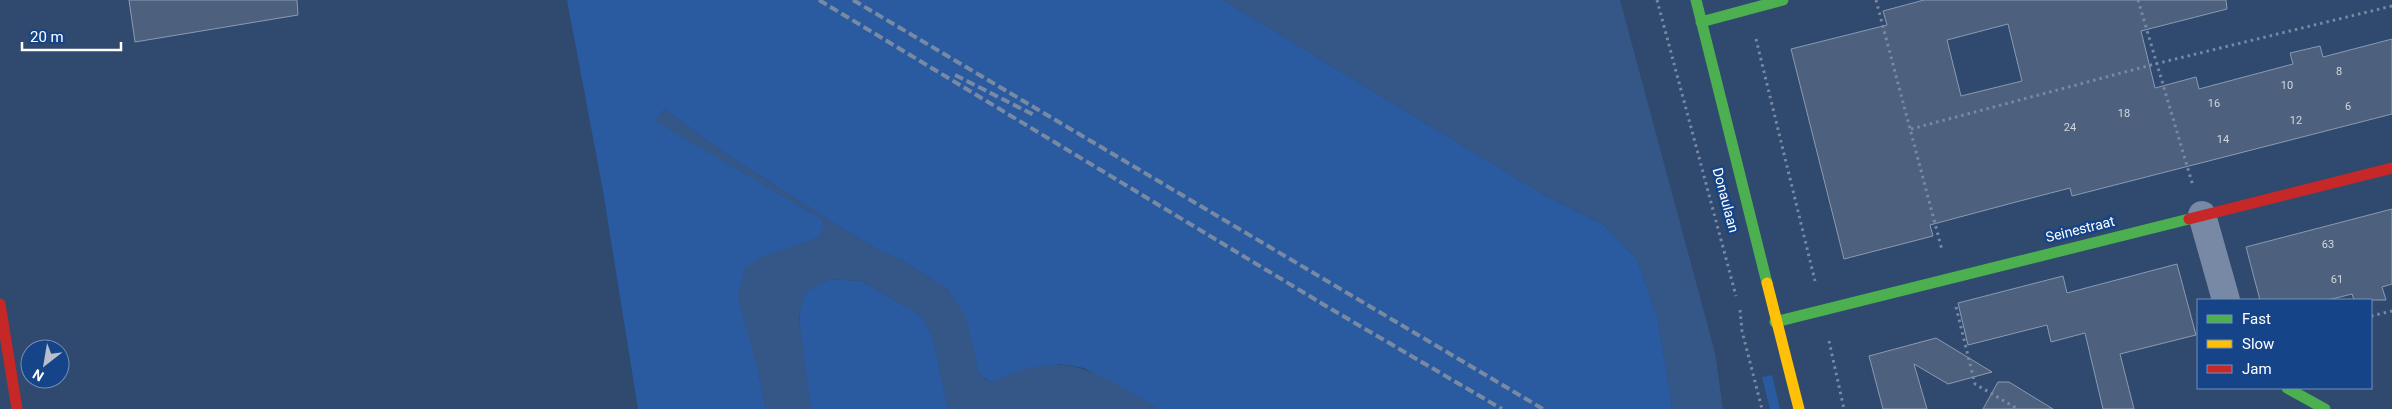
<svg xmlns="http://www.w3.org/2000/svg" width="2392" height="409" viewBox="0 0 2392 409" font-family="Roboto,sans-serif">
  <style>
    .green { fill: #2a5a9f }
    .water { fill: #355788 }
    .building { fill: #4d617e; stroke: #8b9ab1; fill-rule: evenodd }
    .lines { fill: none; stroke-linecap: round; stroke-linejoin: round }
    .path { stroke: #7789a4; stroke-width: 3; stroke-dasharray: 2.5 4; stroke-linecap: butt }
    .street { stroke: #7789a4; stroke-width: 28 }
    .fast { stroke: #4caf50; stroke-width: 11 }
    .slow { stroke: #ffc107; stroke-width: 11 }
    .jam { stroke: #c62828; stroke-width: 11 }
    .rail { stroke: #788aa3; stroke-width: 4; stroke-dasharray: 9 4; stroke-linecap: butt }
    .labels { text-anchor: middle; stroke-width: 5; stroke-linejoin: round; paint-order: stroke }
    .number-label { font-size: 11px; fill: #d2d8df }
    .street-label { font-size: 14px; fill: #fff; stroke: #164488 }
  </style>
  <rect width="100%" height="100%" fill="#30496e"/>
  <path class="green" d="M 567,0 L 1223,0 L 1541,193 L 1604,225 L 1637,259 L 1658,320 L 1672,403 L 1670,409 L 1159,409 L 1084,368 L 1060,364 L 990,382 L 979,374 L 972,349 L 949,290 L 908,264 L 875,248 L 846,231 L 726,154 L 664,109 L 656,121 L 822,219 L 825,227 L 818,238 L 797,245 L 758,370 L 766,409 L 638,409 L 603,191 Z
    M 830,279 L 862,281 L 922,316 L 933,338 L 948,409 L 811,409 C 808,386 792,313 804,295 C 810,287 822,283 830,279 Z
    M 1772,375 L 1780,409 L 1770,409 L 1762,377 Z"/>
  <path class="water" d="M 1223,0 L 1620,0 L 1715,353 L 1723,409 L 1670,409 L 1672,403 L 1658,320 L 1637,259 L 1604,225 L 1541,193 Z
    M 664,109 L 726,154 L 846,231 L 875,248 L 908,264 L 949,290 L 966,317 L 979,374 L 989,382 C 1003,378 1016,371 1030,368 C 1080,355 1117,385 1159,409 L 948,409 L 933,338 L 922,316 L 862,281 L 830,279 L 815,286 L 804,295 L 799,318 L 811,409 L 766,409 L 758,370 L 738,298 L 745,268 L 760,257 L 818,238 L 825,226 L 822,219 L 655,121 Z"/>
  <path class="building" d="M 129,0 L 297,0 L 298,15 L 135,42 Z
    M 1924,0 L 2226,0 L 2227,9 L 2141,31 L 2155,88 L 2196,77 L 2199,89 L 2293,64 L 2290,53 L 2320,46 L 2323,57 L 2392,39 L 2392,114 L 2072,196 L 2070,188 L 2016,202 L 1930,225 L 1933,236 L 1844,259 L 1791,49 L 1887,25 L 1883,11 ZM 2008,24 L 2022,81 L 1961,96 L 1947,40 Z
    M 2392,209 L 2392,284 L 2382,287 L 2386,300 L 2354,300 L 2352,294 L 2328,300 L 2260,300 L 2246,247 Z
    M 2177,264 L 2196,335 L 2120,354 L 2134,409 L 2103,409 L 2085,333 L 2051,342 L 2047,325 L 1968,345 L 1958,303 L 2063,276 L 2067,293 Z
    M 1936,338 L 1992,372 L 1948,384 L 1914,364 L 1927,409 L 1883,409 L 1869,356 Z
    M 1998,382 L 2009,382 L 2053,409 L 1983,409 Z"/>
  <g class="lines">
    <path class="path" d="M 1657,0 L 1736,296
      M 1876,0 L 1942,250
      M 2138,0 L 2193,186
      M 1756,39 L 1815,281
      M 1911,129 L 2155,64 L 2392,6
      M 1956,307 L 1975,384 L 2018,409
      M 1740,310 L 1742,331 L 1762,409
      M 2371,316 L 2392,311
      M 1829,341 L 1844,409"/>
    <path class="street" d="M 2202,215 L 2226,300"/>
    <path class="fast" d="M 1696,0 L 1767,283
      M 1701,22 L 1783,0
      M 1775,322 L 2189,219
      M 2287,388 L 2325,409"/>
    <path class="slow" d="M 1767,283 L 1799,409"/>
    <path class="jam" d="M 2189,219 L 2392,168
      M 0,304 L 17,409"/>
    <path class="rail" d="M 819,0 L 1331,309 L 1502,409
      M 853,0 L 1543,409
      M 955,75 L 1034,115"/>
  </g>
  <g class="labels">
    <g class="number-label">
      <text x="2339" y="75">8</text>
      <text x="2287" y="89">10</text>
      <text x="2214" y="107">16</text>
      <text x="2348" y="110">6</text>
      <text x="2124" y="117">18</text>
      <text x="2296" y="124">12</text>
      <text x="2070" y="131">24</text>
      <text x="2223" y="143">14</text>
      <text x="2328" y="248">63</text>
      <text x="2337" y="283">61</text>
    </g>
    <g class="street-label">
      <text transform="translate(1726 200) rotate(75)" y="5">Donaulaan</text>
      <text transform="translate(2080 229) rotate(-14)" y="5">Seinestraat</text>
    </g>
  </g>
  <rect x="2197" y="299" width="175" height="90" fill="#164488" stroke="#738fb8"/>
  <rect x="2207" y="315" width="25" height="8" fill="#4caf50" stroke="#738fb8"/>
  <text x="2242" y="324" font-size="15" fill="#ffffff">Fast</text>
  <rect x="2207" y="340" width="25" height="8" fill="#ffc107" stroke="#738fb8"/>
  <text x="2242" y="349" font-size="15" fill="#ffffff">Slow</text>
  <rect x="2207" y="365" width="25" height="8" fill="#c62828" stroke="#738fb8"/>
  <text x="2242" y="374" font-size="15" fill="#ffffff">Jam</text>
  <g transform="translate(45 364) rotate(211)"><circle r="24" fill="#164488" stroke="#738fb8"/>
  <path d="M0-4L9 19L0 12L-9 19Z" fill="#b7bfcc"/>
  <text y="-8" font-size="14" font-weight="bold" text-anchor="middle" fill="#ffffff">N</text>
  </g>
  <path d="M22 42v8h99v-8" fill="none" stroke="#ffffff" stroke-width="2.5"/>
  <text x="30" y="42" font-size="15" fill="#ffffff" stroke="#164488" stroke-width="4" paint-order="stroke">20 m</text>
</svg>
